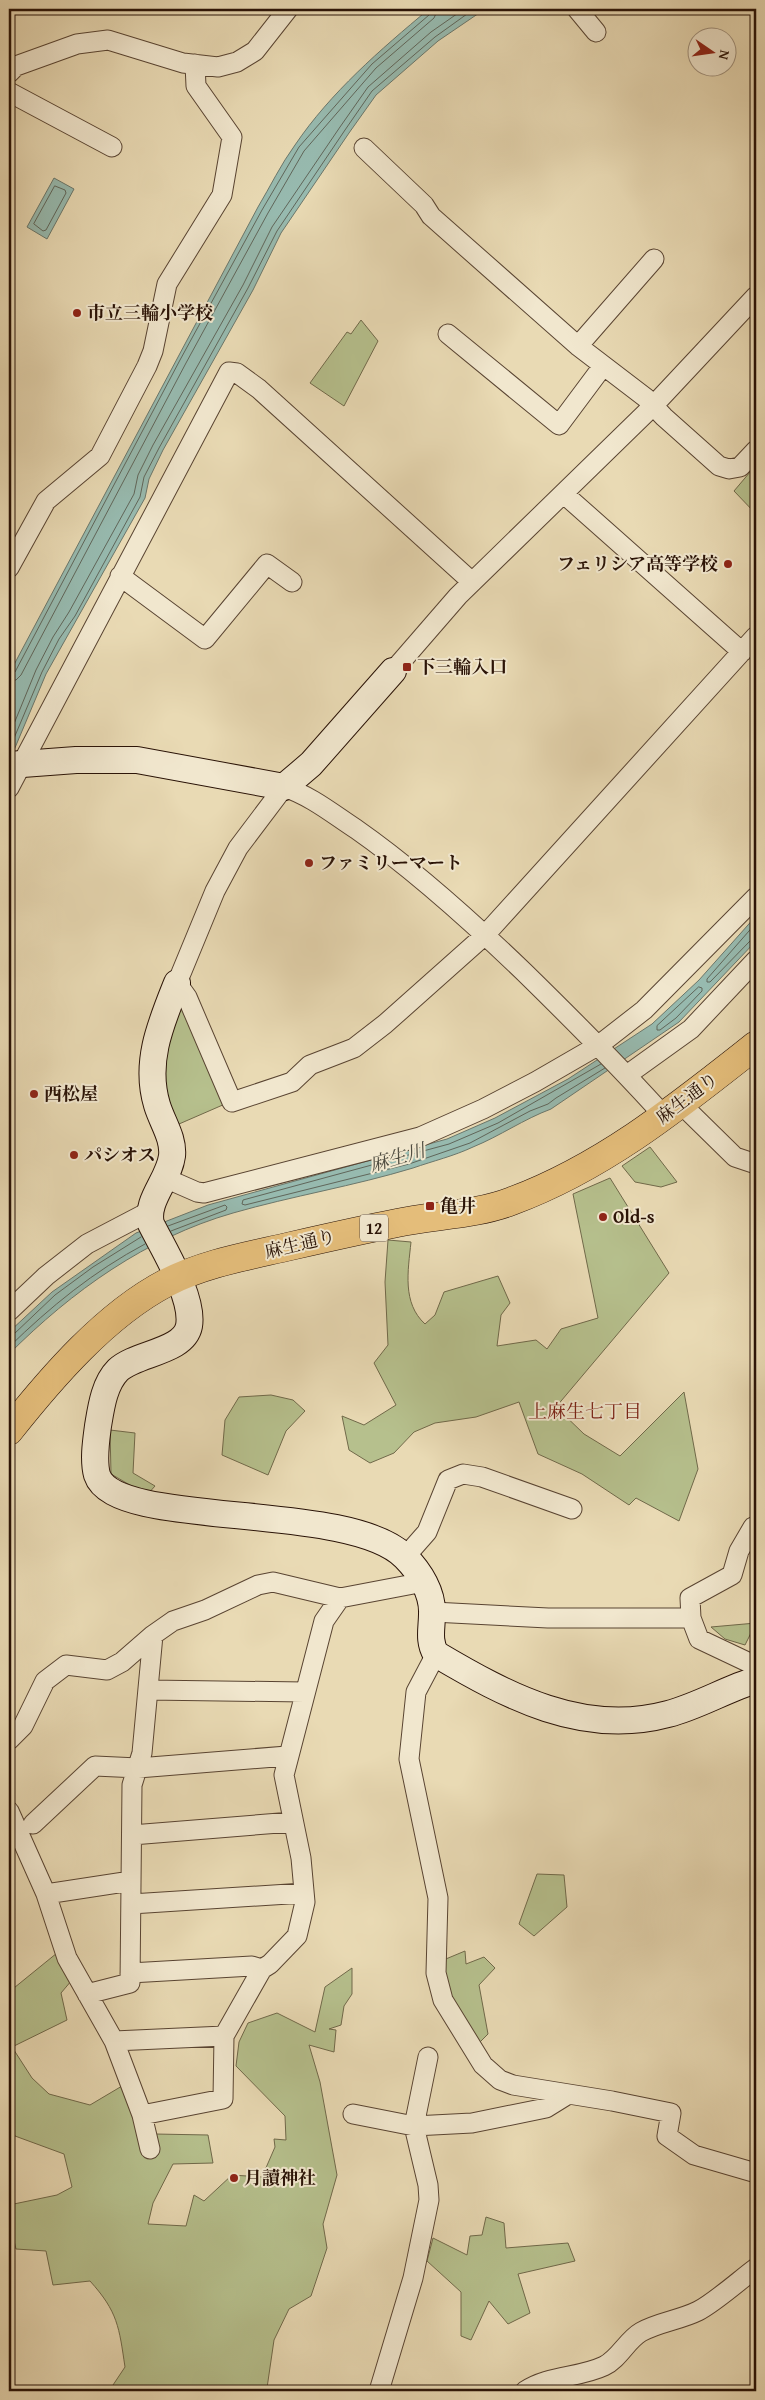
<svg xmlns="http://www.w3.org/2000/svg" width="765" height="2400" viewBox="0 0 765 2400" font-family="'Gentium Book Plus','Noto Serif JP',serif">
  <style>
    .green { fill: #b6c08d; stroke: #70694a }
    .water { fill: #97baaf; stroke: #6b776b }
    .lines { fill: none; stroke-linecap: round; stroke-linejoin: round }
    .shore { stroke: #60665a; stroke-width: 1 }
    .street-casing { stroke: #594432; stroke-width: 21 }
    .secondary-casing { stroke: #291206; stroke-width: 28 }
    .primary-casing { stroke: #291206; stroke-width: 29 }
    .street { stroke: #f1e7ce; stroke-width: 19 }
    .secondary { stroke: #f1e7ce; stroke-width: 26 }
    .primary { stroke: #e4bd7a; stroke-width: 28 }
    .poi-dot { fill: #8f2418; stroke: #f1e7ce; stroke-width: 2 }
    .labels { text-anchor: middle; stroke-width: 4; stroke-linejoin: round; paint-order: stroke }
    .shield { fill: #f1e7ce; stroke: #655242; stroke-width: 1 }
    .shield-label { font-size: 16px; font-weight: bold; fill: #291206 }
    .poi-label { font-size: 18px; font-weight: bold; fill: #291206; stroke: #f1e7ce; text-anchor: start }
    .street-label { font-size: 18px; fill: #291206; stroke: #f1e7ce }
    .water-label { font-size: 19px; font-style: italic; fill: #504d41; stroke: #f1e7ce }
    .neighbourhood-label { font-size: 19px; fill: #7a1f14; stroke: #f1e7ce }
  </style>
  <rect width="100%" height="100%" fill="#e9dab4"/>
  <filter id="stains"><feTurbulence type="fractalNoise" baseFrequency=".004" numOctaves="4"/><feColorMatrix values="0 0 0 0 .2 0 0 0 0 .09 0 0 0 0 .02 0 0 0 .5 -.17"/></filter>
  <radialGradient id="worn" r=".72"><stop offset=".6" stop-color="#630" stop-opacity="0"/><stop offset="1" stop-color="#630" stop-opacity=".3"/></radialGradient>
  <path class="green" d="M 361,320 L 378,341 L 344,406 L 310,383 L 347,332 L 351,334 Z
    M 756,465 L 756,514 L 734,491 Z
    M 177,1008 L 185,1009 L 225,1104 L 179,1124 L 167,1107 L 162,1069 Z
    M 650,1147 L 677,1182 L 661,1187 L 635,1182 L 622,1166 Z
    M 610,1178 L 669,1273 L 556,1407 L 584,1434 L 620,1456 L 684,1392 L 698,1469 L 679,1521 L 636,1498 L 629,1505 L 582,1474 L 538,1454 L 519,1402 L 476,1417 L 435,1423 L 414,1432 L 394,1453 L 370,1463 L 349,1450 L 342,1416 L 364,1425 L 396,1405 L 374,1363 L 388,1345 L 385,1282 L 388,1240 L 411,1242 C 408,1271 402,1303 425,1324 L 435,1315 L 444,1292 L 498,1276 L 510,1303 L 501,1315 L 497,1346 L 536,1340 L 547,1349 L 561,1329 L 598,1318 L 573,1194 Z
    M 271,1395 L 293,1400 L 305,1411 L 286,1431 L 268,1475 L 222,1455 L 225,1420 L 239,1397 Z
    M 110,1430 L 135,1433 L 133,1473 L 155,1486 L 147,1495 L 111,1474 Z
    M 756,1623 L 756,1633 L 751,1633 L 745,1645 L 725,1639 L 711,1627 Z
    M 537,1874 L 564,1875 L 567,1907 L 534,1936 L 519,1924 Z
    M 465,1951 L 466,1964 L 484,1957 L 495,1968 L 479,1985 L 488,2034 L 479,2043 L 453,2010 L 441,1961 Z
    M 57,1953 L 72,1980 L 61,1993 L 67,2020 L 12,2047 L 32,2078 L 49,2094 L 90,2105 L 122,2086 L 155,2134 L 208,2135 L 213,2163 L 173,2164 L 153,2203 L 148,2224 L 186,2226 L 194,2195 L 204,2201 L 232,2175 L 262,2177 L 275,2147 L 274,2139 L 286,2140 L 285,2116 L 236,2066 L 239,2042 L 248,2023 L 277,2013 L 315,2032 L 325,1987 L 352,1968 L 352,1994 L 344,2006 L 341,2025 L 329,2029 L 336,2030 L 334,2052 L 309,2045 L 320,2082 L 337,2175 L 323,2224 L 327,2248 L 311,2296 L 289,2309 L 274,2340 L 267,2388 L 264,2391 L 109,2391 L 125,2367 C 119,2327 118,2312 90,2281 L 53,2285 L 46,2251 L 16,2249 L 9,2220 L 9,2205 L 57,2195 L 72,2187 L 64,2154 L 15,2136 L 9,2119 L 9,1992 Z
    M 486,2217 L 504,2223 L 506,2248 L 568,2243 L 575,2261 L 518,2274 L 530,2313 L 508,2324 L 489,2301 L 471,2340 L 461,2336 L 461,2292 L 427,2261 L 433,2238 L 467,2255 L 470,2236 L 482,2235 Z"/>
  <path class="water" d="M 429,9 L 485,9 L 438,41 L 376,95 L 349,133 L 281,233 L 253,290 L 163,450 L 149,479 L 145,498 L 46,674 L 9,762 L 9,674 L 258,207 C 270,187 281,164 295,145 C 331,92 380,50 429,9 Z
    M 54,178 L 74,189 L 47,239 L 27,227 Z
    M 756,916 L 756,941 L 679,1022 L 551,1109 C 524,1119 500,1136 473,1147 C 454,1156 433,1161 413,1168 C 354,1186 292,1196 233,1213 C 146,1238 72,1291 9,1354 L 9,1332 L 52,1292 L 136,1233 L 208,1205 L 447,1139 L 495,1118 L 568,1079 L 652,1024 L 699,980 Z"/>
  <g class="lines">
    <path class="shore" d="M 55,186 L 65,190 L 66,193 L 46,230 L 43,231 L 34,224 Z
      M 9,675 L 15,672 L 180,360 L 262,210 L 299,147 L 372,64 L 429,15 L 431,9
      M 9,681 L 16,680 L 21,675 L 186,363 L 268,213 L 304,151 L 376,68 L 434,18 L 438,9
      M 9,736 L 36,670 L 53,637 L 69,612 L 134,494 L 138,475 L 153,445 L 243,285 L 272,227 L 340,127 L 368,87 L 431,32 L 464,9
      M 9,750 L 42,672 L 59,639 L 75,616 L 140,497 L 144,477 L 159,448 L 248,288 L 277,231 L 345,130 L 372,91 L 435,37 L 474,9
      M 756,923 L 707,979 L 707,982 L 710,982 L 751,940 L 756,938
      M 699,987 L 702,988 L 702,991 L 676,1018 L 660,1030 L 657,1030 L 657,1026 Z
      M 601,1064 L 498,1123 L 449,1144 L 243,1200 L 242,1204 L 245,1205 L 409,1164 L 470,1143 L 530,1111 L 548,1104 L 556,1098 L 605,1068
      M 168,1226 L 225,1205 L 227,1207 L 226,1210 L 171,1231
      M 9,1335 L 14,1334 L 55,1295 L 93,1267 L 141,1237
      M 9,1347 C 50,1307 94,1271 145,1244"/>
    <defs>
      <path id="street" d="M 577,9 L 596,32
        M 9,73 L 16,66 L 77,44 L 108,40 L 183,63 L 218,67 L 237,62 L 255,51 L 288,9
        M 9,92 L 112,147
        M 364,148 L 424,205 L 431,216 L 578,346 L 646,398 L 664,417 L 719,466 L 729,469 L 740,467 L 756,450
        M 448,334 L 559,425 L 603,366
        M 578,346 L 654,259
        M 564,494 L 742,652
        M 9,568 L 46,501 L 100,456 L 147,366 L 153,351 L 167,284 L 222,195 L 232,137 L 196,86 L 195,64
        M 120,576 L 205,639 L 267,564 L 292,582
        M 393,671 L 458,596 L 653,406 L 756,296
        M 9,788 L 229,372 L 237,373 L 259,389 L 472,582
        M 627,1075 L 691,1029 L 756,960
        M 681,1104 L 735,1157 L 756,1164
        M 664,1116 C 619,1066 572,1019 524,972 C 471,921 416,871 356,829 C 333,814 311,796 284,787 L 238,848 L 215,891 L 177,983 L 187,997 L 232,1102 L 292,1082 L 310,1065 L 354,1048 L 385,1024 L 485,935 L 756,636
        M 165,1178 L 197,1192 L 204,1193 L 420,1137 L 483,1109 L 535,1082 L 599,1045 L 644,1010 L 756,897
        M 9,1311 L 46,1276 L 87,1244 L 150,1211
        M 756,1526 L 753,1527 L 739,1551 L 732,1575 L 690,1598 L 691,1618 L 699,1639 L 756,1666
        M 405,1557 L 427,1532 L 448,1480 L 463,1474 L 482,1477 L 572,1509
        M 433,1612 L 548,1618 L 691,1618
        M 436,1654 L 416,1692 L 409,1759 L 438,1898 L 436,1973 L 443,2000 L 483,2065 L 500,2080 L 513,2085 L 612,2101 L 671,2113 L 667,2136 L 694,2155 L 756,2173
        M 148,1690 L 304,1692
        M 9,1740 L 23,1726 L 45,1681 L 66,1665 L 107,1670 L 122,1662 L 153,1635
        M 9,1811 L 46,1894 L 67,1958 L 114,2041 L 142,2115 L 223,2099 L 224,2036 L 262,1969 L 270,1964 L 297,1936 L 305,1902 L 301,1858 L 284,1775 L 324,1621 L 340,1598 L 424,1582
        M 33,1824 L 95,1766 L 138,1768 L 287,1756
        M 132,1835 L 292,1822
        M 46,1894 L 131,1881
        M 131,1904 L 304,1893
        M 130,1973 L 252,1966 L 262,1969
        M 87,1994 L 130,1983 L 132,1785 L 142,1753 L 153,1635 L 173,1621 L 205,1610 L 258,1585 L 273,1582 L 340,1598
        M 114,2041 L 224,2036
        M 353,2114 L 414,2126 L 472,2123 L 546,2108 L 567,2095
        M 142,2115 L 150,2149
        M 379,2391 L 413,2278 L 429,2200 L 428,2185 L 414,2126 L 428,2057
        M 525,2391 C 549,2375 579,2378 604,2366 C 619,2359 627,2340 641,2332 C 659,2322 680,2320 698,2311 C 714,2303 741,2279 756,2268"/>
      <path id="secondary" d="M 9,765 L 76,760 L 137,760 L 284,787 L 311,764 L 393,671
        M 177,983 C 161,1023 144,1062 157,1105 C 162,1122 174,1138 172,1156 C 169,1180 145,1201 151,1224 C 164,1250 194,1298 189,1326 C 184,1352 136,1353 118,1370 C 104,1384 101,1408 98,1426 C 96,1441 93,1460 97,1475 C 115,1530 348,1500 405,1557 C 420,1572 433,1593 432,1614 C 432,1628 428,1641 436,1654 C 507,1696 583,1737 668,1714 C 699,1706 726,1689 756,1680"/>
      <path id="primary" d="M 9,1431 C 51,1378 105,1315 166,1283 C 205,1263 248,1256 291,1246 C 326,1238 361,1230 397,1223 C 435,1215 476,1215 512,1201 C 604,1167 680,1105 756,1045"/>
    </defs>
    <use href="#street" class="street-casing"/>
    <use href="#secondary" class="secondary-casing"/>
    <use href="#primary" class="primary-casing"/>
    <use href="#street" class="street"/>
    <use href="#secondary" class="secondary"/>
    <use href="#primary" class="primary"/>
  </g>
  <g class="poi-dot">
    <circle cx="77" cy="313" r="5"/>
    <circle cx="728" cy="564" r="5"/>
    <rect x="402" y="662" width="10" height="10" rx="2.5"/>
    <circle cx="309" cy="863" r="5"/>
    <circle cx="34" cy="1094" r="5"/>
    <circle cx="74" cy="1155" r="5"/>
    <rect x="425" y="1201" width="10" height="10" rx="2.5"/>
    <circle cx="603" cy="1217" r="5"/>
    <circle cx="234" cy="2178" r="5"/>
  </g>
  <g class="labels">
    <rect class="shield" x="360" y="1214.5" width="28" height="27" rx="4"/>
    <g class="shield-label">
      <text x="374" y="1234">12</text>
    </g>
    <g class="poi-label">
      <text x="87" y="319">市立三輪小学校</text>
      <text x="718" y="570" text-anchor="end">フェリシア高等学校</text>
      <text x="417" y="673">下三輪入口</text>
      <text x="319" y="869">ファミリーマート</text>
      <text x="44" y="1100">西松屋</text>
      <text x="84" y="1161">パシオス</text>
      <text x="440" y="1212">亀井</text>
      <text x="613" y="1223">Old-s</text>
      <text x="244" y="2184">月讀神社</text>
    </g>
    <g class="street-label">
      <text transform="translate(687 1098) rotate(-37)" y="6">麻生通り</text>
      <text transform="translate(300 1244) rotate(-13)" y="6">麻生通り</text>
    </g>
    <g class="water-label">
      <text transform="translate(397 1157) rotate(-16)" y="7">麻生川</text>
    </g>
    <g class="neighbourhood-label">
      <text x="585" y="1418">上麻生七丁目</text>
    </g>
  </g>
  <rect width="765" height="2400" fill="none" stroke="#e9dab4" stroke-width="30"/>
  <rect x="10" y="10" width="745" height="2380" fill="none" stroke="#291206" stroke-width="2.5"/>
  <rect x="15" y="15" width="735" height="2370" fill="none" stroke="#291206"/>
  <g transform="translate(712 52) rotate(103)"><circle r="24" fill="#f1e7ce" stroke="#a1927e"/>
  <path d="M0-4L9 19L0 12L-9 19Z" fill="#8f2418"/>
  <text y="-8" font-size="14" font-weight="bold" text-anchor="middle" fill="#291206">N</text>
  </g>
  <rect width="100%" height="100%" filter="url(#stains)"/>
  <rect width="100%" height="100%" fill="url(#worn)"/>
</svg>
